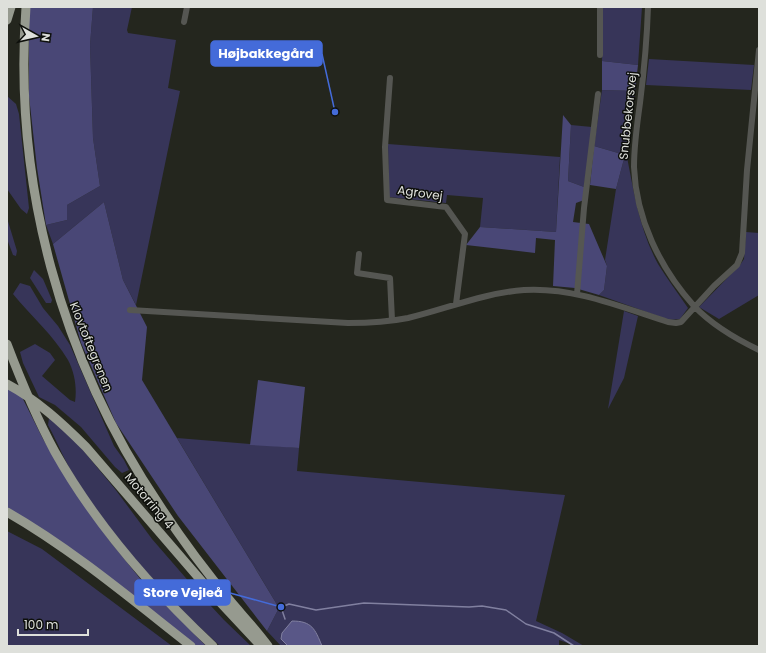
<svg xmlns="http://www.w3.org/2000/svg" width="766" height="653" viewBox="0 0 766 653" font-family="Poppins,sans-serif">
  <style>
    .green { fill: #373559 }
    .forest { fill: #494776 }
    .water { fill: #595787; stroke: #8180a0 }
    .lines { fill: none; stroke-linecap: round; stroke-linejoin: round }
    .stream { stroke: #8180a0; stroke-width: 1.5 }
    .minor { stroke: #555652; stroke-width: 6 }
    .highway { stroke: #969a8f; stroke-width: 9 }
    .labels { text-anchor: middle; stroke-width: 3; stroke-linejoin: round; paint-order: stroke }
    .street-label { font-size: 12px; fill: #dee0db; stroke: #0d0f0b }
    .leader { fill: none; stroke: #446bd9; stroke-width: 1.5 }
    .callout-dot { fill: #446bd9; stroke: #0d0f0b; stroke-width: 1.5 }
    .callout { fill: #446bd9; stroke: #446bd9; stroke-width: 1.5 }
    .callout-label { font-size: 13px; text-anchor: middle; font-weight: bold; fill: #fff }
  </style>
  <rect width="100%" height="100%" fill="#24261e"/>
  <path class="green" d="M 93,7 L 132,7 L 127,30 L 128,33 L 176,40 L 168,88 L 180,91 L 136,305 L 123,280 L 104,202 L 53,244 L 46,225 L 67,220 L 67,205 L 100,186 L 93,138 L 90,45 Z
    M 603,7 L 642,7 L 638,65 L 602,61 Z
    M 649,59 L 754,65 L 751,90 L 646,85 Z
    M 602,90 L 635,91 L 625,155 L 627,157 C 634,193 640,231 658,264 C 667,279 678,293 688,308 L 680,319 L 669,320 L 599,295 L 604,290 L 607,266 L 605,260 L 616,189 L 625,155 L 594,146 Z
    M 7,96 L 16,104 L 19,114 L 29,208 L 27,214 L 21,209 L 7,189 Z
    M 571,125 L 592,127 L 584,187 L 568,181 Z
    M 388,144 L 560,157 L 556,232 L 480,227 L 483,198 L 447,195 L 446,203 L 389,197 Z
    M 7,218 L 17,251 L 16,256 L 13,255 L 7,239 Z
    M 746,232 L 759,233 L 759,295 L 719,319 L 699,307 L 740,265 L 744,259 Z
    M 34,270 L 43,279 L 52,300 L 51,303 L 46,303 L 30,278 Z
    M 20,283 L 30,286 L 43,308 L 58,326 L 70,345 L 114,446 L 124,460 L 129,470 L 122,473 L 115,467 L 81,427 L 55,405 L 39,397 L 23,363 L 20,352 L 35,344 L 50,353 L 55,360 L 42,376 L 70,400 L 75,402 C 77,389 75,373 68,360 C 54,336 31,316 13,294 Z
    M 624,311 L 638,316 L 624,378 L 608,409 Z
    M 49,418 L 73,438 L 115,489 L 152,539 L 198,592 L 224,620 L 251,646 L 220,646 C 166,597 115,541 76,479 C 65,462 58,443 48,425 Z
    M 177,438 L 299,448 L 297,471 L 565,495 L 536,621 L 562,633 L 584,646 L 576,646 L 559,640 L 559,646 L 281,646 L 267,631 L 279,608 Z
    M 7,531 L 42,549 L 172,646 L 7,646 Z"/>
  <path class="forest" d="M 30,7 L 93,7 L 90,45 L 93,138 L 100,186 L 67,205 L 67,220 L 46,225 L 37,168 L 29,96 L 29,18 Z
    M 602,61 L 638,65 L 635,91 L 602,90 Z
    M 563,115 L 571,125 L 568,181 L 584,187 L 584,200 L 576,203 L 573,222 L 589,224 L 607,266 L 604,290 L 599,295 L 575,288 L 553,286 L 555,240 L 536,238 L 535,253 L 466,245 L 480,227 L 556,232 Z
    M 594,146 L 625,155 L 616,189 L 590,185 Z
    M 104,202 L 123,280 L 147,327 L 142,380 L 279,608 L 267,631 L 178,516 L 116,423 L 81,343 L 53,244 Z
    M 258,380 L 305,387 L 299,448 L 250,445 Z
    M 7,387 L 21,395 L 43,439 L 75,492 L 109,540 L 142,581 L 206,646 L 195,646 L 7,508 Z"/>
  <path class="water" d="M 292,621 C 312,621 315,629 322,646 L 288,646 L 281,639 L 282,633 Z"/>
  <g class="lines">
    <path class="stream" d="M 281,607 L 285,619
      M 279,608 L 289,604 L 316,610 L 364,603 L 469,607 L 482,606 L 506,610 L 526,624 L 554,633 L 574,646"/>
    <path class="minor" d="M 648,7 C 647,39 644,71 640,103 C 637,124 634,146 634,167 C 636,219 660,268 694,306 C 712,325 736,339 759,350
      M 184,22 L 187,7
      M 600,55 L 600,7
      M 390,78 L 385,147 L 387,200 L 446,207 L 465,234 L 456,304
      M 359,254 L 357,273 L 390,278 L 392,320
      M 577,294 L 584,208 L 598,94
      M 130,310 L 348,323 C 368,323 388,322 408,318 C 446,309 484,293 524,290 C 574,287 621,307 668,322 L 676,323 L 681,322 L 714,286 L 737,265 L 742,253 L 747,170 L 759,50"/>
    <path class="highway" d="M 26,7 C 13,183 61,360 160,506 C 182,540 206,572 232,603 C 244,617 257,631 268,646
      M 7,20 L 11,7
      M 7,344 C 21,381 36,417 55,452 C 96,525 152,589 213,646
      M 7,384 C 37,400 62,423 86,447 L 217,599 L 261,646
      M 7,512 C 73,550 131,599 191,646"/>
  </g>
  <g class="labels">
    <g class="street-label">
      <text transform="translate(628 116) rotate(-84)" y="4">Snubbekorsvej</text>
      <text transform="translate(420 193) rotate(8)" y="4">Agrovej</text>
      <text transform="translate(91 347) rotate(68)" y="4">Klovtoftegrenen</text>
      <text transform="translate(149 501) rotate(50)" y="4">Motorring 4</text>
    </g>
  </g>
  <path class="leader" d="M335 112L322 54M281 607L230 593"/>
  <g class="callout-dot">
    <circle cx="335" cy="112" r="4"/>
    <circle cx="281" cy="607" r="4"/>
  </g>
  <g class="callout">
    <rect x="211" y="41" width="111" height="25" rx="4"/>
    <rect x="135" y="580" width="95" height="25" rx="4"/>
  </g>
  <g class="callout-label">
    <text x="266" y="58">Højbakkegård</text>
    <text x="183" y="597">Store Vejleå</text>
  </g>
  <rect width="766" height="653" fill="none" stroke="#dee0db" stroke-width="16"/>
  <g transform="translate(36 36) rotate(98)" stroke="#0d0f0b" stroke-width="3" paint-order="stroke">
  <path d="M0-3L7 15L0 10L-7 15Z" fill="#dee0db"/>
  <text y="-6" font-size="11" font-weight="bold" text-anchor="middle" fill="#dee0db">N</text>
  </g>
  <path d="M18 629v6h70v-6" fill="none" stroke="#dee0db" stroke-width="2"/>
  <text x="24" y="629" font-size="12" fill="#dee0db" stroke="#0d0f0b" stroke-width="3" paint-order="stroke">100 m</text>
</svg>
